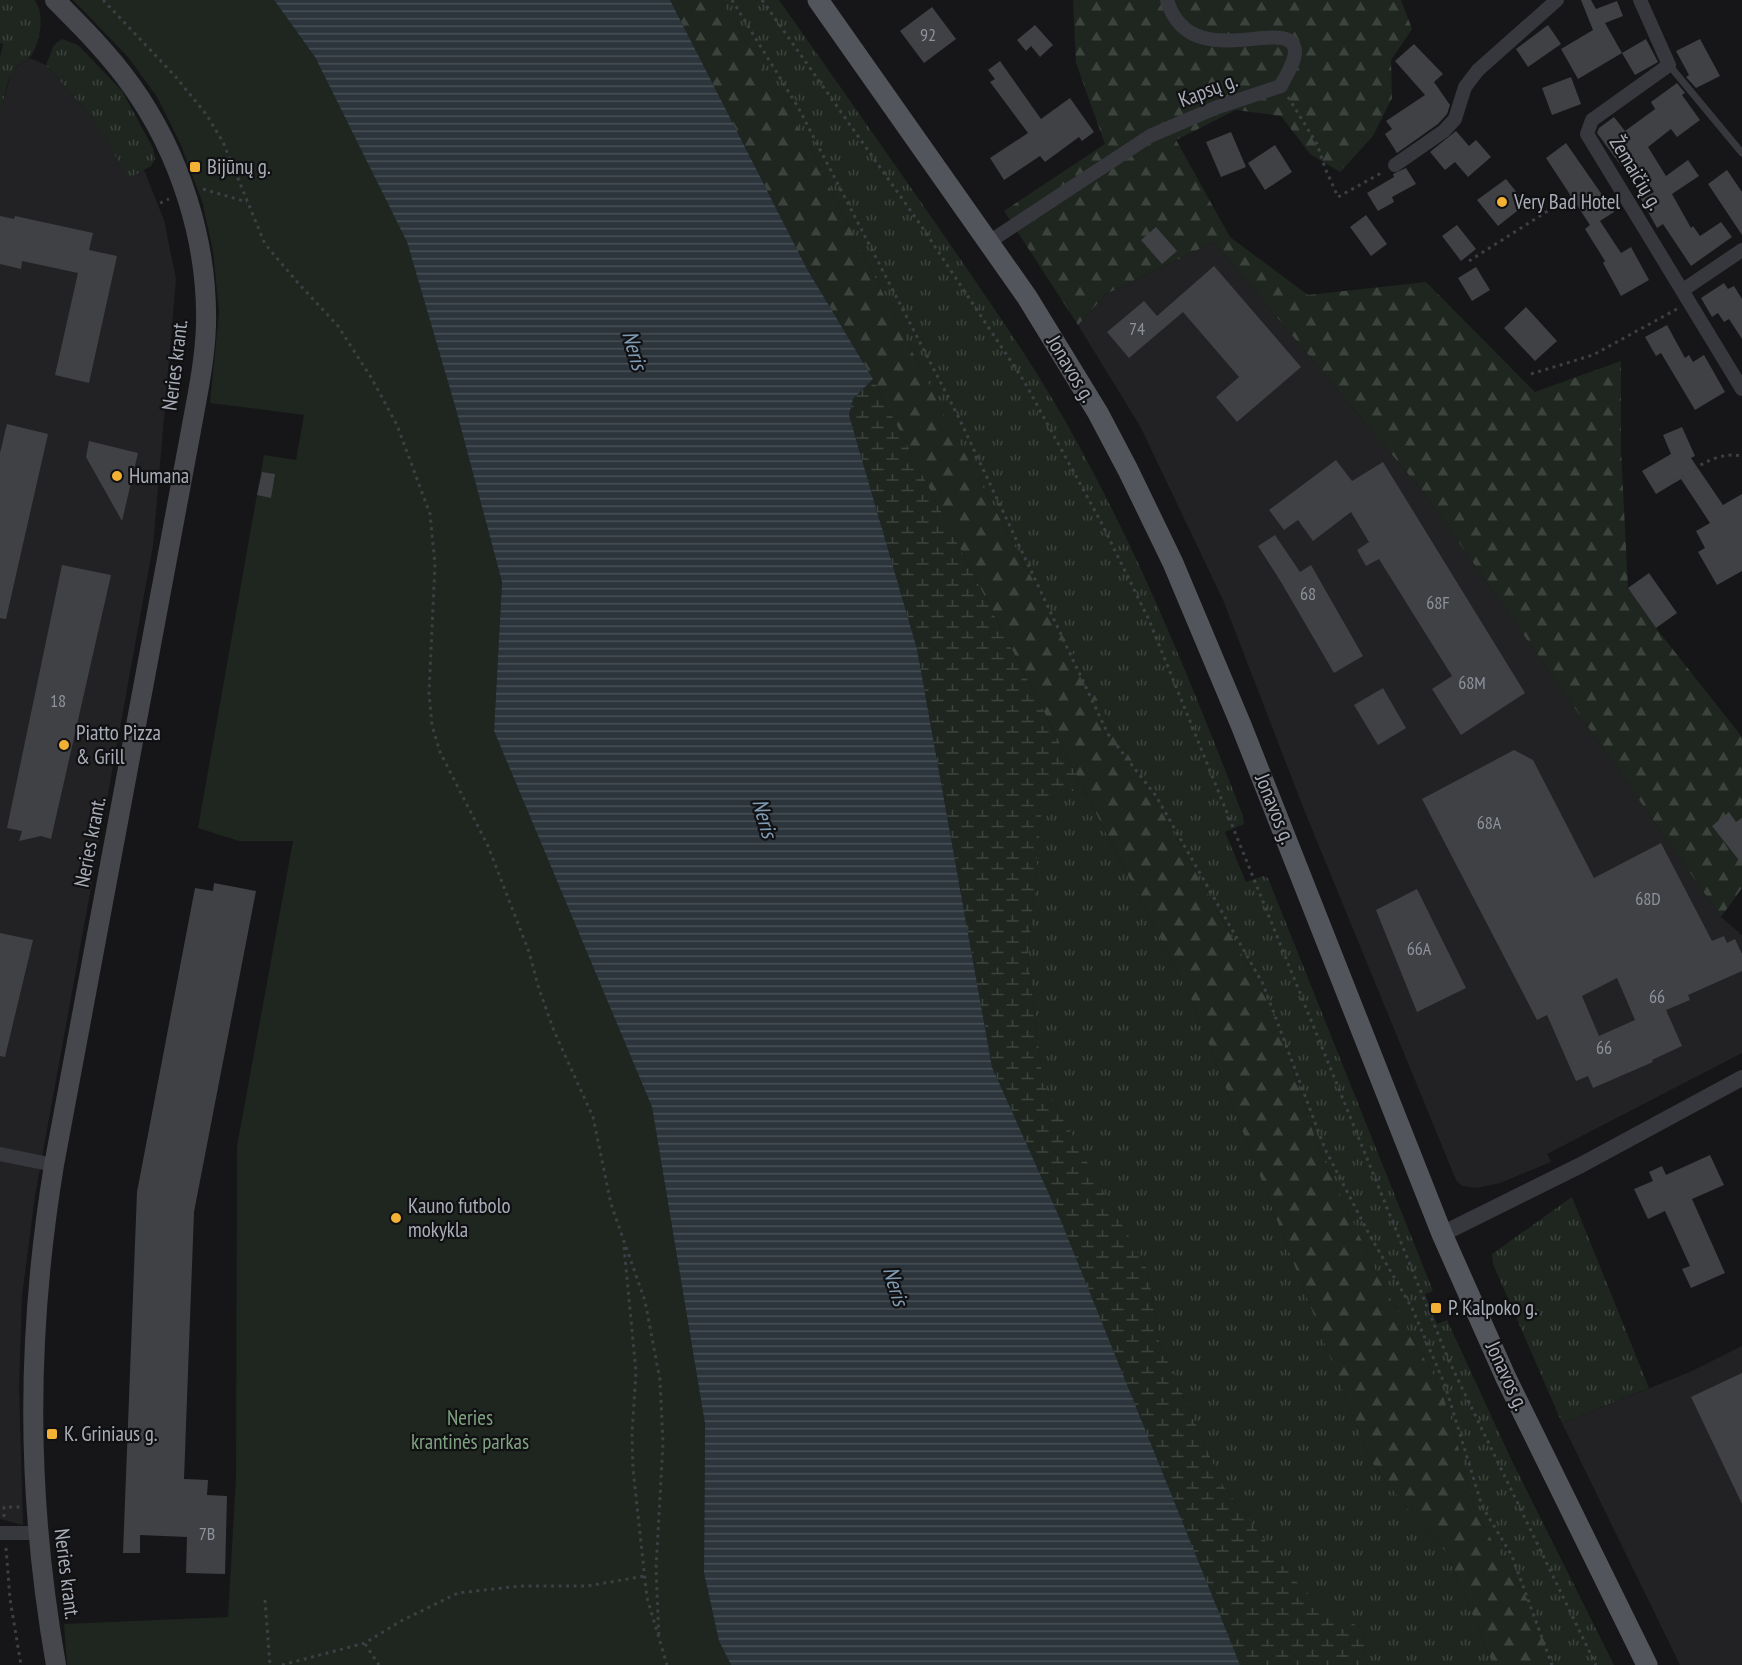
<svg xmlns="http://www.w3.org/2000/svg" width="1742" height="1665" viewBox="0 0 1742 1665" font-family="'PT Sans Narrow',sans-serif">
  <style>
    .built { fill: #222225 }
    .grass { fill: url(#grass-tufts) }
    .forest { fill: url(#forest-firs) }
    .wetland { fill: url(#wetland-marsh) }
    .green { fill: #1e261f }
    .water { fill: url(#water-rules) }
    .building { fill: #404145; fill-rule: evenodd }
    .lines { fill: none; stroke-linecap: round; stroke-linejoin: round }
    .path { stroke: #3d3f44; stroke-width: 3; stroke-dasharray: 3 4.5; stroke-linecap: butt }
    .service { stroke: #37383d; stroke-width: 7 }
    .minor { stroke: #37383d; stroke-width: 14 }
    .tertiary { stroke: #37383d; stroke-width: 16 }
    .secondary { stroke: #45474d; stroke-width: 20 }
    .primary { stroke: #53555c; stroke-width: 21 }
    .poi-dot { fill: #f2b134; stroke: #111113; stroke-width: 2 }
    .labels { text-anchor: middle; stroke-width: 4.5; stroke-linejoin: round; paint-order: stroke }
    .number-label { font-size: 18px; fill: #8e929b }
    .street-label { font-size: 21px; fill: #a8adb8; stroke: #111113 }
    .poi-label { font-size: 21px; fill: #a8adb8; stroke: #111113; text-anchor: start }
    .park-label { font-size: 21px; fill: #7fa381; stroke: #111113 }
    .water-label { font-size: 22px; font-style: italic; fill: #7f9bb3; stroke: #111113 }
  </style>
  <defs>
    <pattern id="grass-tufts" width="24" height="20" patternUnits="userSpaceOnUse" patternTransform="scale(1.5)"><rect width="24" height="20" fill="#1e261f"/><path d="M3 7l-1-3M5 7V3M7 7l1-3M15 17l-1-3M17 17v-4M19 17l1-3" fill="none" stroke="#3c433d"/></pattern>
    <pattern id="forest-firs" width="22" height="20" patternUnits="userSpaceOnUse" patternTransform="scale(1.5)"><rect width="22" height="20" fill="#1e261f"/><path d="M5 1l3.5 6h-7zM16 11l3.5 6h-7z" fill="#3c433d"/></pattern>
    <pattern id="wetland-marsh" width="20" height="14" patternUnits="userSpaceOnUse" patternTransform="scale(1.5)"><rect width="20" height="14" fill="#1e261f"/><path d="M1 5h8M5 5V1M11 12h8M15 12V8" fill="none" stroke="#3c433d"/></pattern>
    <pattern id="water-rules" width="6" height="5" patternUnits="userSpaceOnUse" patternTransform="scale(1.5)"><rect width="6" height="5" fill="#2c353c"/><path d="M0 2.5h6" fill="none" stroke="#485056"/></pattern>
  </defs>
  <rect width="100%" height="100%" fill="#161618"/>
  <path class="built" d="M 30,58 L 46,65 L 91,116 L 129,177 L 144,170 L 164,220 L 176,279 L 153,546 L 35,1196 L 22,1296 L 19,1387 L 23,1525 L 0,1519 L 0,113 L 12,70 Z
    M 1214,242 L 1425,494 L 1721,917 L 1742,935 L 1742,1053 L 1547,1154 L 1551,1162 L 1500,1183 L 1477,1188 L 1462,1186 L 1456,1180 L 1305,812 L 1223,600 L 1140,426 L 1078,325 L 1106,294 Z
    M 1742,1346 L 1742,1665 L 1680,1665 L 1562,1423 L 1690,1372 Z"/>
  <path class="grass" d="M 0,0 L 34,0 C 46,13 40,44 30,57 C 25,63 15,65 12,72 C 6,84 4,100 0,113 L 0,57 L 3,44 L 0,43 Z
    M 721,0 L 779,0 C 840,86 901,173 961,260 C 1002,320 1044,380 1078,444 C 1144,564 1194,689 1243,816 L 1244,824 L 1225,832 L 1246,882 L 1263,876 L 1268,878 L 1433,1291 L 1425,1294 L 1437,1324 L 1447,1320 L 1512,1461 L 1614,1665 L 1552,1665 L 1535,1612 L 1476,1514 L 1451,1420 L 1440,1387 L 1380,1280 L 1318,1147 L 1274,1012 L 1152,795 L 1112,727 L 943,413 L 805,138 Z
    M 62,39 L 78,45 L 122,91 L 153,148 L 155,159 L 151,166 L 129,178 L 91,116 L 46,65 L 54,45 Z
    M 1063,789 L 1086,794 L 1191,998 L 1370,1460 L 1407,1508 L 1447,1553 L 1493,1665 L 1368,1665 L 1365,1659 L 1363,1628 L 1332,1615 L 1300,1586 L 1223,1486 L 1159,1341 L 1148,1271 L 1043,1083 L 1028,958 L 1042,808 Z
    M 1572,1197 L 1649,1388 L 1562,1423 L 1493,1264 L 1492,1254 Z"/>
  <path class="forest" d="M 670,0 L 721,0 L 805,138 L 943,413 L 1112,727 L 1152,795 L 1274,1012 L 1318,1147 L 1380,1280 L 1440,1387 L 1451,1420 L 1476,1514 L 1535,1612 L 1552,1665 L 1493,1665 L 1447,1553 L 1407,1508 L 1370,1460 L 1191,998 L 873,379 L 807,269 Z
    M 1073,0 L 1401,0 L 1412,29 L 1391,60 L 1392,98 L 1373,136 L 1340,172 L 1310,154 L 1281,116 L 1236,110 L 1176,140 L 1230,237 L 1308,295 L 1426,282 L 1535,392 L 1621,361 L 1621,450 L 1628,588 L 1656,628 L 1742,737 L 1742,888 L 1721,917 L 1425,494 L 1214,242 L 1106,294 L 1078,325 L 1004,211 L 1105,144 L 1076,63 Z"/>
  <path class="wetland" d="M 873,379 L 1086,794 L 1063,789 L 1042,808 L 1028,958 L 1043,1083 L 1148,1271 L 1159,1341 L 1223,1486 L 1300,1586 L 1332,1615 L 1363,1628 L 1365,1659 L 1368,1665 L 1240,1665 L 1238,1662 L 1061,1221 L 992,1067 L 917,649 L 849,415 L 853,399 Z"/>
  <path class="green" d="M 73,0 L 274,0 L 315,57 L 407,242 L 455,406 L 502,582 L 494,731 L 652,1107 L 705,1424 L 704,1573 L 719,1641 L 731,1665 L 67,1665 L 64,1624 L 228,1617 L 236,1478 L 237,1146 L 293,841 L 239,841 L 198,828 L 264,455 L 296,460 L 304,415 L 210,403 L 219,312 L 213,251 L 202,201 L 180,143 L 157,97 L 128,57 Z"/>
  <path class="water" d="M 274,0 L 670,0 L 807,269 L 873,379 L 853,399 L 849,415 L 917,649 L 992,1067 L 1061,1221 L 1240,1665 L 731,1665 L 719,1641 L 704,1573 L 705,1424 L 652,1107 L 494,731 L 502,582 L 455,406 L 407,242 L 315,57 Z"/>
  <path class="building" d="M 1581,0 L 1591,0 L 1596,9 L 1617,1 L 1623,16 L 1605,23 L 1622,53 L 1578,79 L 1561,49 L 1593,30 Z
    M 932,7 L 956,39 L 924,63 L 900,31 Z
    M 1035,25 L 1053,45 L 1040,57 L 1031,46 L 1026,51 L 1017,40 Z
    M 1548,25 L 1561,44 L 1528,67 L 1516,49 Z
    M 1646,39 L 1658,62 L 1635,75 L 1622,53 Z
    M 1700,39 L 1720,76 L 1696,88 L 1686,77 L 1689,75 L 1676,51 Z
    M 1414,44 L 1443,74 L 1434,82 L 1450,105 L 1447,114 L 1438,124 L 1397,153 L 1385,134 L 1392,129 L 1386,121 L 1425,95 L 1395,61 Z
    M 1000,61 L 1041,119 L 1070,98 L 1094,132 L 1082,141 L 1079,137 L 1045,162 L 1040,156 L 1004,180 L 990,158 L 1028,133 L 990,82 L 995,79 L 988,70 Z
    M 1571,77 L 1581,104 L 1552,115 L 1542,88 Z
    M 1677,83 L 1685,93 L 1682,95 L 1700,120 L 1677,137 L 1671,129 L 1648,147 L 1666,176 L 1688,160 L 1699,176 L 1672,194 L 1691,228 L 1693,226 L 1700,236 L 1721,222 L 1732,237 L 1691,266 L 1663,224 L 1657,228 L 1641,199 L 1654,192 L 1633,159 L 1622,167 L 1597,133 L 1599,128 L 1614,117 L 1625,131 L 1658,107 L 1655,109 L 1651,102 Z
    M 1456,131 L 1469,146 L 1476,140 L 1491,157 L 1468,177 L 1455,162 L 1445,170 L 1430,152 Z
    M 1231,132 L 1246,167 L 1221,177 L 1206,142 Z
    M 1566,143 L 1614,212 L 1600,221 L 1621,253 L 1631,247 L 1649,280 L 1621,296 L 1603,263 L 1605,261 L 1585,229 L 1590,225 L 1546,158 Z
    M 1275,145 L 1292,172 L 1265,190 L 1248,163 Z
    M 1406,168 L 1416,184 L 1392,197 L 1394,202 L 1378,211 L 1367,193 L 1394,177 L 1393,174 Z
    M 1727,170 L 1742,192 L 1742,235 L 1708,184 Z
    M 1506,179 L 1526,204 L 1498,226 L 1477,200 Z
    M 1366,215 L 1387,244 L 1371,256 L 1350,227 Z
    M 0,216 L 14,219 L 15,216 L 93,233 L 89,250 L 117,256 L 89,383 L 55,375 L 78,273 L 22,261 L 21,269 L 0,264 Z
    M 1457,225 L 1476,249 L 1461,261 L 1442,236 Z
    M 1156,227 L 1177,251 L 1162,264 L 1141,240 Z
    M 1214,266 L 1301,367 L 1237,422 L 1216,397 L 1239,377 L 1183,312 L 1129,358 L 1107,332 L 1144,301 L 1157,316 Z
    M 1476,267 L 1490,290 L 1472,301 L 1458,278 Z
    M 1724,283 L 1728,289 L 1734,286 L 1742,299 L 1742,339 L 1729,319 L 1724,322 L 1718,313 L 1712,317 L 1701,298 Z
    M 1526,307 L 1557,341 L 1535,361 L 1504,328 Z
    M 1667,325 L 1685,358 L 1689,355 L 1693,362 L 1704,355 L 1725,392 L 1695,410 L 1661,353 L 1656,356 L 1645,337 Z
    M 7,424 L 48,434 L 6,619 L 0,618 L 0,453 Z
    M 1682,427 L 1695,456 L 1691,458 L 1723,505 L 1742,494 L 1742,571 L 1717,585 L 1698,552 L 1705,548 L 1696,531 L 1710,523 L 1681,479 L 1656,494 L 1642,471 L 1671,454 L 1663,435 Z
    M 89,441 L 138,453 L 122,521 L 86,457 Z
    M 1336,460 L 1352,481 L 1383,462 L 1525,693 L 1461,735 L 1432,689 L 1452,676 L 1379,559 L 1366,566 L 1357,550 L 1369,542 L 1351,512 L 1313,541 L 1298,520 L 1284,530 L 1269,510 Z
    M 262,472 L 275,474 L 271,498 L 257,495 Z
    M 1275,535 L 1300,572 L 1311,565 L 1363,656 L 1334,673 L 1281,582 L 1258,546 Z
    M 62,565 L 111,575 L 51,839 L 41,836 L 19,841 L 22,831 L 7,828 Z
    M 1649,573 L 1677,613 L 1656,628 L 1628,588 Z
    M 1383,688 L 1406,728 L 1378,745 L 1354,705 Z
    M 1514,750 L 1533,760 L 1594,878 L 1661,843 L 1712,941 L 1724,936 L 1727,943 L 1735,939 L 1742,954 L 1742,971 L 1688,995 L 1690,1000 L 1666,1010 L 1682,1046 L 1652,1060 L 1653,1062 L 1593,1088 L 1588,1076 L 1576,1081 L 1547,1015 L 1537,1020 L 1422,799 ZM 1617,978 L 1635,1020 L 1599,1036 L 1582,996 Z
    M 1729,812 L 1736,822 L 1742,818 L 1742,864 L 1712,826 Z
    M 214,883 L 256,891 L 194,1212 L 184,1479 L 208,1480 L 207,1495 L 227,1496 L 225,1574 L 186,1573 L 187,1537 L 140,1535 L 140,1553 L 123,1553 L 137,1192 L 195,888 L 213,891 Z
    M 1417,889 L 1466,988 L 1417,1012 L 1376,910 Z
    M 0,933 L 33,940 L 5,1057 L 0,1056 Z
    M 1710,1155 L 1724,1185 L 1692,1199 L 1725,1273 L 1691,1288 L 1682,1269 L 1690,1266 L 1665,1211 L 1648,1219 L 1634,1189 L 1653,1181 L 1649,1172 L 1662,1166 L 1666,1175 Z
    M 1742,1373 L 1742,1504 L 1691,1397 Z"/>
  <g class="lines">
    <path class="path" d="M 103,0 L 175,76 L 206,114 L 223,142 L 265,244 L 298,283 L 338,326 L 372,379 L 397,425 L 430,514 L 435,564 L 429,693 L 432,725 L 440,752 L 488,846 L 529,952 L 539,989 L 554,1031 L 593,1117 L 611,1204 L 645,1301 L 660,1380 L 663,1443 L 656,1569 L 659,1638
      M 732,0 L 798,107 L 958,416 L 1108,734 L 1156,796 L 1263,984 L 1325,1149 L 1369,1234 L 1412,1308 L 1445,1385 L 1482,1506 L 1512,1556 L 1552,1665
      M 762,0 L 920,224 L 1024,381 L 1101,522 L 1149,620 L 1449,1361 L 1596,1665
      M 1288,97 L 1317,144 L 1325,168 L 1338,197 L 1383,172
      M 203,189 L 247,202
      M 160,203 L 169,199
      M 1469,261 L 1573,195
      M 1531,374 L 1593,355 L 1677,309
      M 1675,481 C 1696,468 1716,451 1742,456
      M 624,1247 L 636,1372 L 632,1434 L 633,1469 L 647,1598 L 667,1665
      M 4,1517 L 4,1507 L 20,1507
      M 6,1548 L 10,1599 L 21,1665
      M 265,1600 L 270,1665
      M 365,1644 L 379,1665
      M 282,1665 L 365,1643 L 401,1621 L 458,1593 L 520,1586 L 587,1586 L 645,1576"/>
    <path class="service" d="M 1669,65 L 1742,153"/>
    <path class="minor" d="M 1640,0 L 1669,65 L 1592,120 L 1587,134 L 1742,389
      M 1395,165 L 1444,131 L 1455,119 L 1465,87 L 1478,70 L 1557,0
      M 989,242 L 1150,136 L 1215,108 L 1281,86 C 1286,75 1295,63 1295,51 C 1292,12 1190,78 1167,0
      M 1683,290 L 1742,250
      M 0,1154 L 54,1165
      M 0,1533 L 38,1533"/>
    <path class="tertiary" d="M 1442,1234 L 1581,1165 L 1742,1078"/>
    <path class="secondary" d="M 55,0 C 82,27 109,54 131,85 C 180,153 208,242 206,325 C 205,359 198,392 192,425 L 54,1165 C 26,1336 26,1495 56,1665"/>
    <path class="primary" d="M 818,0 L 1027,297 L 1098,413 L 1128,470 L 1173,563 L 1241,725 L 1442,1234 L 1506,1378 L 1647,1665"/>
  </g>
  <g class="poi-dot">
    <rect x="189" y="161" width="12" height="12" rx="3"/>
    <circle cx="1502" cy="202" r="6"/>
    <circle cx="117" cy="476" r="6"/>
    <circle cx="64" cy="745" r="6"/>
    <circle cx="396" cy="1218" r="6"/>
    <rect x="1430" y="1302" width="12" height="12" rx="3"/>
    <rect x="46" y="1428" width="12" height="12" rx="3"/>
  </g>
  <g class="labels">
    <g class="number-label">
      <text x="928" y="41">92</text>
      <text x="1137" y="335">74</text>
      <text x="1308" y="600">68</text>
      <text x="1438" y="609">68F</text>
      <text x="1472" y="689">68M</text>
      <text x="58" y="707">18</text>
      <text x="1489" y="829">68A</text>
      <text x="1648" y="905">68D</text>
      <text x="1419" y="955">66A</text>
      <text x="1657" y="1003">66</text>
      <text x="1604" y="1054">66</text>
      <text x="207" y="1540">7B</text>
    </g>
    <g class="street-label">
      <text transform="translate(1208 90) rotate(-21)" y="7">Kapsų g.</text>
      <text transform="translate(1636 173) rotate(59)" y="7">Žemaičių g.</text>
      <text transform="translate(175 365) rotate(-83)" y="7">Neries krant.</text>
      <text transform="translate(1071 369) rotate(59)" y="7">Jonavos g.</text>
      <text transform="translate(1275 809) rotate(68)" y="7">Jonavos g.</text>
      <text transform="translate(90 842) rotate(-79)" y="7">Neries krant.</text>
      <text transform="translate(1507 1376) rotate(65)" y="7">Jonavos g.</text>
      <text transform="translate(67 1574) rotate(83)" y="7">Neries krant.</text>
    </g>
    <g class="poi-label">
      <text x="207" y="174">Bijūnų g.</text>
      <text x="1514" y="209">Very Bad Hotel</text>
      <text x="129" y="483">Humana</text>
      <text x="76" y="740">Piatto Pizza<tspan x="76" dy="24">&amp; Grill</tspan></text>
      <text x="408" y="1213">Kauno futbolo<tspan x="408" dy="24">mokykla</tspan></text>
      <text x="1448" y="1315">P. Kalpoko g.</text>
      <text x="64" y="1441">K. Griniaus g.</text>
    </g>
    <g class="park-label">
      <text x="470" y="1425">Neries<tspan x="470" dy="24">krantinės parkas</tspan></text>
    </g>
    <g class="water-label">
      <text transform="translate(635 350) rotate(74)" y="8">Neris</text>
      <text transform="translate(765 818) rotate(74)" y="8">Neris</text>
      <text transform="translate(896 1286) rotate(73)" y="8">Neris</text>
    </g>
  </g>
</svg>
